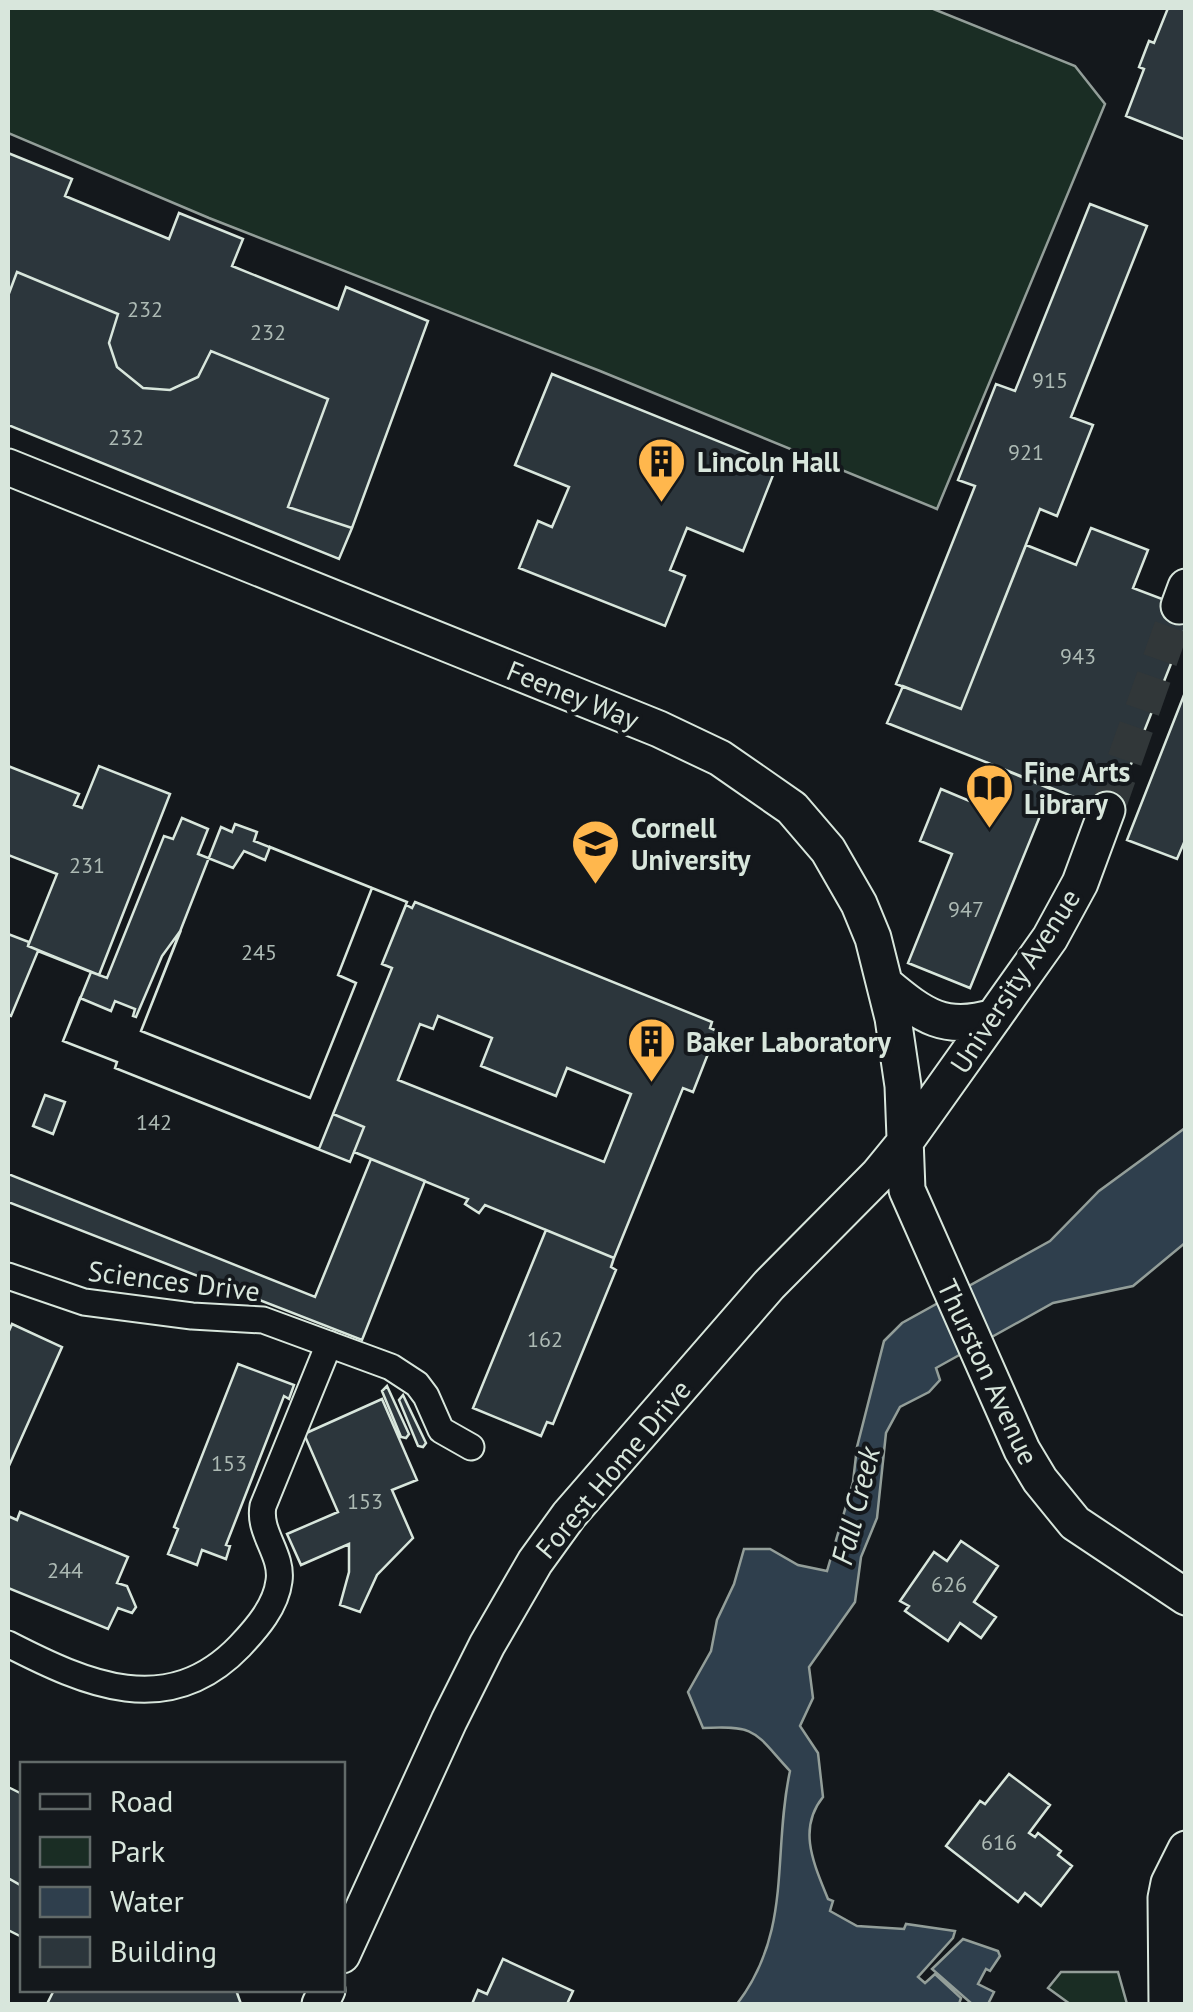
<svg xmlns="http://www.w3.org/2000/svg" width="1193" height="2012" viewBox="0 0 1193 2012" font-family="'PT Sans',sans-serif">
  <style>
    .green { fill: #1a2d24; stroke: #939e99; stroke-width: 2.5 }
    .water { fill: #2f3f4d; stroke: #939e99; stroke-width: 2.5 }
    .building { fill: #2c363c; stroke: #d8e6dc; stroke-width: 2.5; fill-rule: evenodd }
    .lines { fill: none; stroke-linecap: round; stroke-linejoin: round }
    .secondary-tunnel { stroke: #313739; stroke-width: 35; stroke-dasharray: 35 18; stroke-linecap: butt }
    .street-casing { stroke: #d8e6dc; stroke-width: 29 }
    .secondary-casing { stroke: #d8e6dc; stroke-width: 39 }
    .street { stroke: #14181c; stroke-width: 25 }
    .secondary { stroke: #14181c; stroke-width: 35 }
    .labels { text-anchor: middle; stroke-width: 8; stroke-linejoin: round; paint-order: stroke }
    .number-label { font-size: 22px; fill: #adbab4 }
    .poi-label { font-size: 28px; font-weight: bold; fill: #d8e6dc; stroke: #14181c; text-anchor: start }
    .street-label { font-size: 28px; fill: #d8e6dc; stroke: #14181c }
    .water-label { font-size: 30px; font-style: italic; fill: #d8e6dc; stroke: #14181c }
  </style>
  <rect width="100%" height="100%" fill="#14181c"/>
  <path class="green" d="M 8,8 L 931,8 L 1075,66 L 1105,104 L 937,509 L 600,371 L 209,218 L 8,133 Z
    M 1061,1972 L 1118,1972 L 1127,2004 L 1070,2004 L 1048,1988 Z"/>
  <path class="water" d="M 1185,1128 L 1185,1243 L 1133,1286 L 1053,1303 L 936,1368 L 940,1380 L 929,1392 L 900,1407 L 886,1433 L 877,1518 L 861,1557 L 855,1602 L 809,1667 L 813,1698 L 800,1726 L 818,1753 L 823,1797 C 797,1829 814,1864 828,1899 L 833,1901 L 830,1911 L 857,1926 L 904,1929 L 906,1924 L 955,1931 L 953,1938 L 918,1977 L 925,1983 L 935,1974 L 961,1998 L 959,2004 L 737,2004 C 793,1931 772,1854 790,1771 C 754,1732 758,1725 703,1728 L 688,1692 L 711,1651 L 717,1620 L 734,1584 L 744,1549 L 770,1549 L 798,1565 L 827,1571 L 853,1482 L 857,1447 L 884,1341 L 902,1323 L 1050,1241 L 1099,1191 Z
    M 963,1939 L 998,1951 L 1000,1956 L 990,1971 L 986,1969 L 978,1984 L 994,1992 L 988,2004 L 972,2004 L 932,1969 Z"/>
  <path class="building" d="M 1168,8 L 1186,8 L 1186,140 L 1126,116 L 1144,69 L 1139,67 L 1149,41 L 1154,43 Z
    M 8,153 L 72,179 L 65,196 L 169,239 L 179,213 L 243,239 L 232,266 L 338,309 L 346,287 L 428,321 L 352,528 L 288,507 L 328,399 L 211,351 L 198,377 L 170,390 L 143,388 L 117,367 L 109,343 L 118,314 L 17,272 L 8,296 Z
    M 1090,204 L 1147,226 L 1071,417 L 1093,425 L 1057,516 L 1040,509 L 961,709 L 896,684 L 975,486 L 958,480 L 996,384 L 1015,391 Z
    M 17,272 L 118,314 L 109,343 L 117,367 L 143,388 L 170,390 L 198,377 L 211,351 L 328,399 L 288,507 L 352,528 L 339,559 L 8,425 L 8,296 Z
    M 552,374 L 777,465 L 743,551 L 687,528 L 670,570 L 685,576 L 665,626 L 519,568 L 538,521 L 552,527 L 569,487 L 515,465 Z
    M 1091,528 L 1148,550 L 1133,588 L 1186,608 L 1186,626 L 1112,812 L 887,723 L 903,686 L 961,709 L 1026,545 L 1076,565 Z
    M 1186,690 L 1186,838 L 1177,859 L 1127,840 Z
    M 988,763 L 1051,789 L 970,988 L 908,963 L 952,854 L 920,841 L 941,789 L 972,802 Z
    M 8,766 L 79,794 L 74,805 L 82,808 L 99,766 L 170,794 L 99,975 L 28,946 L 57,874 L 8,855 Z
    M 182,818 L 208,829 L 198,854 L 233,868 L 244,851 L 265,860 L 270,847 L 407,902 L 382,964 L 392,968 L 319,1149 L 115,1068 L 117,1062 L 63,1041 L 91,972 L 107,978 L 164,836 L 173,839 Z
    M 235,824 L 257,832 L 254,841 L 372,888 L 338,975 L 356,983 L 310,1098 L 141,1031 L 221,827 L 232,832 Z
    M 372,888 L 407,902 L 382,964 L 392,968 L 333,1114 L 364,1127 L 350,1162 L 115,1068 L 117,1062 L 63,1041 L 80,998 L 111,1011 L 115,1001 L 135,1009 L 133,1016 L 136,1017 L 162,956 L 181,930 L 141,1031 L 310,1098 L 356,983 L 338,975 Z
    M 415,902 L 712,1022 L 710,1028 L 717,1031 L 693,1092 L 683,1088 L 614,1258 L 485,1205 L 479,1213 L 465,1204 L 468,1199 L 354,1152 L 364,1127 L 333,1114 L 392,968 L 382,964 L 406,905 L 412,908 ZM 438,1016 L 492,1038 L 481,1066 L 556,1096 L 567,1068 L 631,1094 L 604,1162 L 398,1080 L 420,1024 L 433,1029 Z
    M 8,934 L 29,942 L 28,946 L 91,972 L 63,1041 L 117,1062 L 115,1068 L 350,1162 L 354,1152 L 425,1181 L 362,1340 L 8,1202 Z
    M 38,951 L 91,972 L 63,1041 L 117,1062 L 115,1068 L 350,1162 L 354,1152 L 371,1159 L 315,1297 L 8,1174 L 8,1015 L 11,1016 ZM 45,1095 L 65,1102 L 53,1134 L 33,1126 Z
    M 546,1230 L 614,1258 L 611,1267 L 616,1270 L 553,1424 L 547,1422 L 541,1436 L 473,1408 Z
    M 12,1324 L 62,1347 L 8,1468 L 8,1333 Z
    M 238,1364 L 294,1385 L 289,1399 L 284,1396 L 226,1545 L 230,1546 L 226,1559 L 202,1550 L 197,1565 L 168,1554 L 178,1529 L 174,1527 Z
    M 387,1386 L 409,1434 L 406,1438 L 401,1437 L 382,1391 Z
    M 403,1395 L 426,1443 L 423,1447 L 418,1446 L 399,1400 Z
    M 382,1399 L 417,1480 L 392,1490 L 413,1538 L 377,1575 L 360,1612 L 340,1605 L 349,1572 L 349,1544 L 301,1565 L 287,1534 L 338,1512 L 304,1434 Z
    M 20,1512 L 128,1557 L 117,1583 L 127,1586 L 136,1607 L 132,1613 L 118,1608 L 108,1629 L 8,1588 L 8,1516 L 17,1520 Z
    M 961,1541 L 998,1566 L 974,1602 L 996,1617 L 981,1638 L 960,1623 L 948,1641 L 905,1611 L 909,1606 L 900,1601 L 934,1552 L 947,1561 Z
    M 1009,1774 L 1050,1805 L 1029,1833 L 1035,1837 L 1038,1833 L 1061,1851 L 1058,1855 L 1072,1866 L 1041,1906 L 1025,1893 L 1018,1902 L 946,1846 L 980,1801 L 985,1804 Z
    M 8,1787 L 22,1794 L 22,1886 L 8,1878 Z
    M 8,1878 L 22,1886 L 22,1937 L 8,1930 Z
    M 503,1959 L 573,1991 L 567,2004 L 472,2004 L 478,1990 L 487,1994 Z
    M 54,1990 L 236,1990 L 241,2004 L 47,2004 Z"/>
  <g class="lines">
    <path class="secondary-tunnel" d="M 1107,810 L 1179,606"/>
    <defs>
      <path id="street" d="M 8,1276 L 84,1302 L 192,1316 L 263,1320 L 391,1367 L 417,1384 L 426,1396 L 441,1430 L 471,1447
        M 8,1644 C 86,1684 168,1721 240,1646 C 257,1628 276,1606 279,1581 C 283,1554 258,1533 263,1506 L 329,1344"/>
      <path id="secondary" d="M 8,467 L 659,729 L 720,758 L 792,808 L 828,850 L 859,904 L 873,938 L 893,1018 L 903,1086 L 907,1190 L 1022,1450 L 1040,1480 L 1075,1523 L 1186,1597
        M 1179,606 L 1186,587
        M 886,985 C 923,1016 945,1032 994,1017
        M 342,1955 L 449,1721 L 487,1645 L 535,1562 L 569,1515 L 769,1285 L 878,1175 L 905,1142 L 1050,938 L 1080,883 L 1107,810
        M 320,2004 L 327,1990
        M 1167,2004 L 1166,1898 L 1169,1883 L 1186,1849"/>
    </defs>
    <use href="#street" class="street-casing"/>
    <use href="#secondary" class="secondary-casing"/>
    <use href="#street" class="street"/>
    <use href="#secondary" class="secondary"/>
  </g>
  <defs>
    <symbol id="building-pin" viewBox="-11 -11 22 30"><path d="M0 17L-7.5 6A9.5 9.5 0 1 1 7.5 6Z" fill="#ffb74d" stroke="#14181c"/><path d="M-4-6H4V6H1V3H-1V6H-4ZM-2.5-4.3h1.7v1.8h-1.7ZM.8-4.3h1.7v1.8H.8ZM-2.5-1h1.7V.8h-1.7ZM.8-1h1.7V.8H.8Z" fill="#111"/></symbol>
    <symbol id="library-pin" viewBox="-11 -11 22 30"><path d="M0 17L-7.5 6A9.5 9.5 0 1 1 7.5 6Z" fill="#ffb74d" stroke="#14181c"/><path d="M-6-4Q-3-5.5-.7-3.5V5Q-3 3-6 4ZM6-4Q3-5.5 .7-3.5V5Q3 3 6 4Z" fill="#111"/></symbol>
    <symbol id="university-pin" viewBox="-11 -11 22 30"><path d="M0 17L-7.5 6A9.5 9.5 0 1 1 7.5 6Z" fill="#ffb74d" stroke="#14181c"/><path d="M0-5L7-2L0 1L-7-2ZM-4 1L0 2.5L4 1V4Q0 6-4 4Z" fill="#111"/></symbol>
  </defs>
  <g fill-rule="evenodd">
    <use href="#building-pin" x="634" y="434" width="55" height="75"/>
    <use href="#library-pin" x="962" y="760" width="55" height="75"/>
    <use href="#university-pin" x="568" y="816" width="55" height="75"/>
    <use href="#building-pin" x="624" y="1014" width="55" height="75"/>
  </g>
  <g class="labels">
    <g class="number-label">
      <text x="145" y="317">232</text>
      <text x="268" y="340">232</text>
      <text x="1050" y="388">915</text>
      <text x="126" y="445">232</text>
      <text x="1026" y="460">921</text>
      <text x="1078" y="664">943</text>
      <text x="87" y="873">231</text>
      <text x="966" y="917">947</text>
      <text x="259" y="960">245</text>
      <text x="154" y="1130">142</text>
      <text x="545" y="1347">162</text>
      <text x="229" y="1471">153</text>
      <text x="365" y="1509">153</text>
      <text x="65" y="1578">244</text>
      <text x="949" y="1592">626</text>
      <text x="999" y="1850">616</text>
    </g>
    <g class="poi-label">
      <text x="697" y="472">Lincoln Hall</text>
      <text x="1024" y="782">Fine Arts<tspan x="1024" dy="32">Library</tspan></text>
      <text x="631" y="838">Cornell<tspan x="631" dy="32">University</tspan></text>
      <text x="686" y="1052">Baker Laboratory</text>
    </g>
    <g class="street-label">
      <text transform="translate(573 695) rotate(22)" y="10">Feeney Way</text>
      <text transform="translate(1015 981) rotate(-57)" y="10">University Avenue</text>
      <text transform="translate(174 1281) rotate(7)" y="10">Sciences Drive</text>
      <text transform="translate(988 1372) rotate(65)" y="10">Thurston Avenue</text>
      <text transform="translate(613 1469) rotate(-50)" y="10">Forest Home Drive</text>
    </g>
    <g class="water-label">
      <text transform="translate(856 1506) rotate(-76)" y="10">Fall Creek</text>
    </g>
  </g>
  <rect width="1193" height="2012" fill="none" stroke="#d8e6dc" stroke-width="20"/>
  <rect x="20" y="1762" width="325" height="230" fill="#14181c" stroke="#626a69" stroke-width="2.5"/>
  <rect x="40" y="1794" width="50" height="15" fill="#14181c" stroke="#626a69" stroke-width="2.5"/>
  <text x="110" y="1812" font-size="30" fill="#d8e6dc">Road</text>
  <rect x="40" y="1837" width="50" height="30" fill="#1a2d24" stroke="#626a69" stroke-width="2.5"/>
  <text x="110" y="1862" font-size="30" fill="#d8e6dc">Park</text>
  <rect x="40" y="1887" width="50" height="30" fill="#2f3f4d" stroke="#626a69" stroke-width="2.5"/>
  <text x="110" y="1912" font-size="30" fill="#d8e6dc">Water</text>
  <rect x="40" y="1937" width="50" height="30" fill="#2c363c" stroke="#626a69" stroke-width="2.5"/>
  <text x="110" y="1962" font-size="30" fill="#d8e6dc">Building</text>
</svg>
